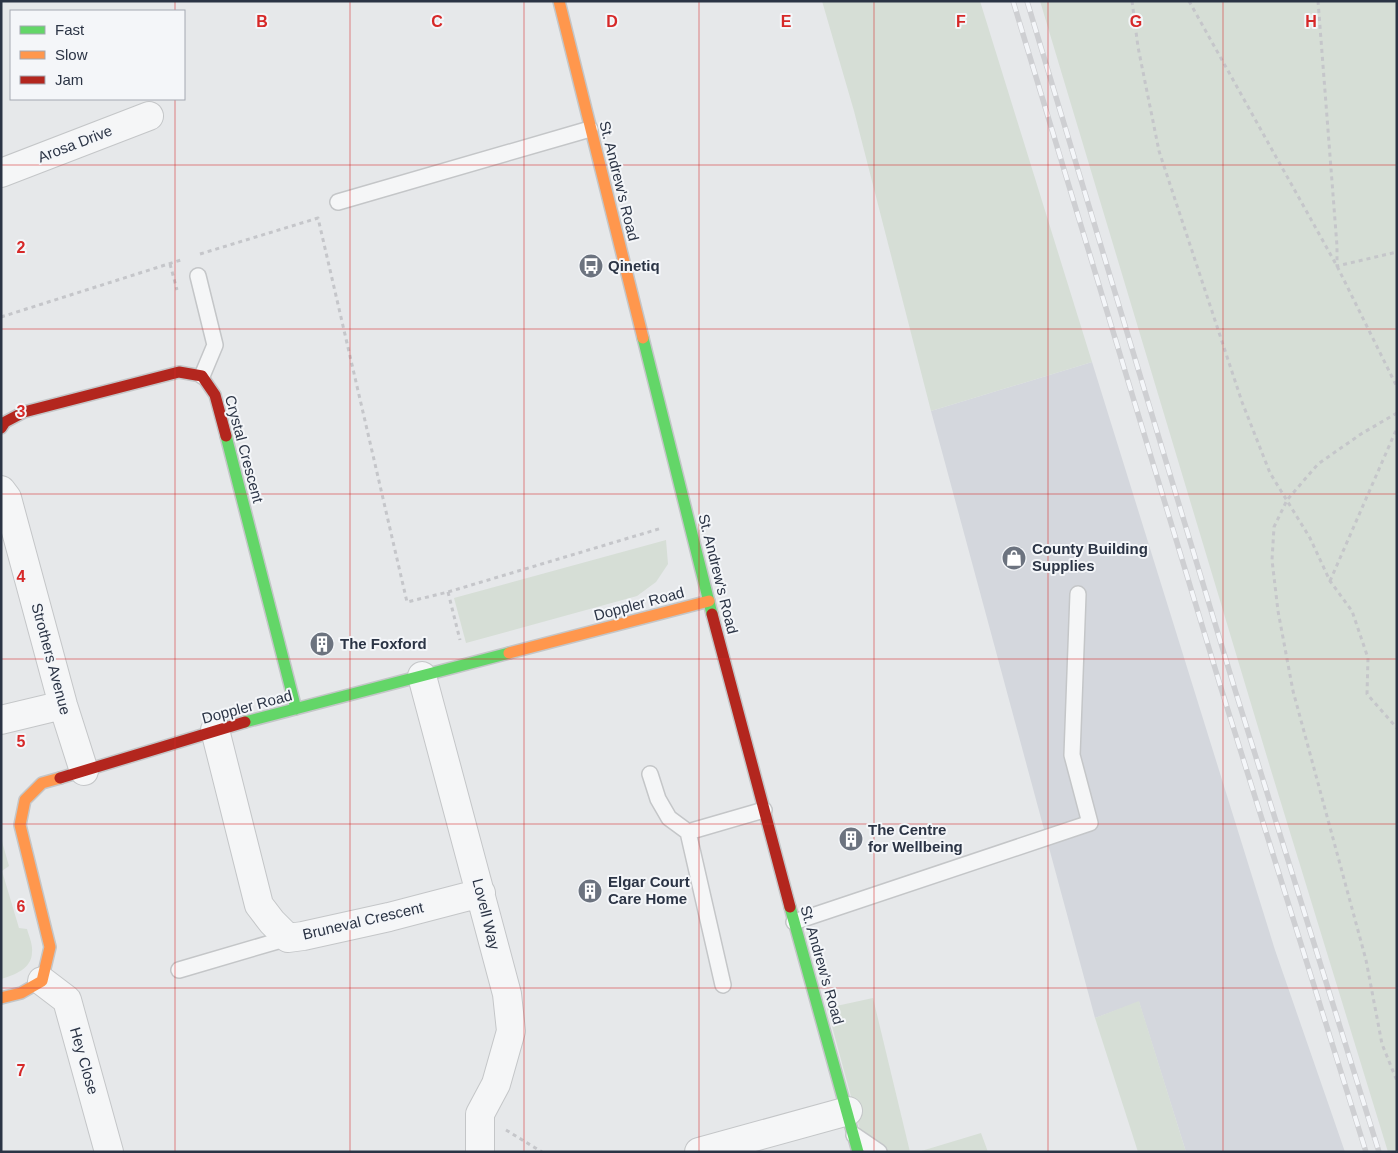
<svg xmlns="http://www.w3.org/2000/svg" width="1398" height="1153" viewBox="0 0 1398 1153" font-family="Arial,sans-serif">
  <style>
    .built { fill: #d4d7dd }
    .green { fill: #d6ded6 }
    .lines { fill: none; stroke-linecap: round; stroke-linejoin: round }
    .lane-casing { stroke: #c4c6c8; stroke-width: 18 }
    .street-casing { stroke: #c4c6c8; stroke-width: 30 }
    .fast-casing { stroke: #c4c6c8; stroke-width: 14 }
    .slow-casing { stroke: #c4c6c8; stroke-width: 14 }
    .jam-casing { stroke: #c4c6c8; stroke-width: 14 }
    .path { stroke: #c5c6ca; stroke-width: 3; stroke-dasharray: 4 4; stroke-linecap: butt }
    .lane { stroke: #f5f6f7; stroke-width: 15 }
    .street { stroke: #f5f6f7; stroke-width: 28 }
    .fast { stroke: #63d668; stroke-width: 11 }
    .slow { stroke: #ff974d; stroke-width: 11 }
    .jam { stroke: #b3261e; stroke-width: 11 }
    .rail-casing { stroke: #cecfd2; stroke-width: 5.5 }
    .rail { stroke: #f4f6f9; stroke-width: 4; stroke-dasharray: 11; stroke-linecap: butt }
    .grid { fill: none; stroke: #d62828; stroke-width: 1; stroke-opacity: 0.55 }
    .labels { text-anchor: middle; stroke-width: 4; stroke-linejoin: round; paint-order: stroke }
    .street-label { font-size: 15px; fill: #2b3445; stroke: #f4f6f9 }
    .poi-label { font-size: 15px; font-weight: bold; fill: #2b3445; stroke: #f4f6f9; text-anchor: start }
    .grid-label { font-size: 16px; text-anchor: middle; font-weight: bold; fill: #d62828; stroke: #f4f6f9; stroke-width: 4; stroke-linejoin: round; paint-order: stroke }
  </style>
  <rect width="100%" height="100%" fill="#e6e8ea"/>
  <path class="built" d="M 1092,362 L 1275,950 L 1345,1152 L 1186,1152 L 1139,1002 L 1095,1018 L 931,411 Z"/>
  <path class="green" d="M 822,1 L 980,1 L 1092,362 L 931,411 L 854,111 Z
    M 1040,1 L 1397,1 L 1397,1152 L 1388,1152 L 1270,767 Z
    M 666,540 L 668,564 L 656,582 L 637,596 L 466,643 L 454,598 Z
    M 1,838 L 9,866 L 2,871 L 19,928 L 27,929 C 29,936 33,945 32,952 C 32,969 14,975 1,979 Z
    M 873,998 L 910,1152 L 866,1152 L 827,1008 Z
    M 1139,1001 L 1186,1152 L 1138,1152 L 1095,1018 Z
    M 981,1133 L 988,1152 L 918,1152 Z"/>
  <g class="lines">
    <defs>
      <path id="lane" d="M 338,202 L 590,129
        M 198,276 L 215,345 L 202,376
        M 650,774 L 658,799 L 669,818 L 688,832 L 764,810
        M 688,832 L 723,985
        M 794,922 L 1090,823 L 1072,755 L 1078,594
        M 179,970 L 288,938
        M 854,1135 L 879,1152"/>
      <path id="street" d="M 1,173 L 149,116
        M 1,490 L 7,498 L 63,705 L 84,771
        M 422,676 L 507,994 L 511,1031 L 496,1084 L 480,1114 L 480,1152
        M 1,720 L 63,705
        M 215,730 L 259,905 L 272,922 L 288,938 L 303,936 L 389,917 L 481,893
        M 42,981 L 67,1000 L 109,1152
        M 699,1152 L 848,1111"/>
      <path id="fast" d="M 643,338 L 712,614
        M 226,436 L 296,709
        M 245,722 L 509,653
        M 790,907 L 858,1152"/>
      <path id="slow" d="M 559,1 L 643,338
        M 509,653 L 709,601
        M 1,998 L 21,993 L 42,981 L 50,947 L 20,825 L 25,800 L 42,783 L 60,778"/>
      <path id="jam" d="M 1,428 L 5,422 L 24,412 L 179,372 L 202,376 L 215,395 L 226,436
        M 712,614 L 790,907
        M 60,778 L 245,722"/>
    </defs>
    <use href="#lane" class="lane-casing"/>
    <use href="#street" class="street-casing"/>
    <use href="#fast" class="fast-casing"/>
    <use href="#slow" class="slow-casing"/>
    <use href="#jam" class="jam-casing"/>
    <path class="path" d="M 1132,1 L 1138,47 L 1159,151 L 1242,402 L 1270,473 L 1310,538 L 1330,581 L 1352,611 L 1368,658 L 1367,694 L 1397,728
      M 1189,1 L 1337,266 L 1397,387
      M 1318,1 L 1337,246 L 1337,266 L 1397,252
      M 200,254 L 318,218 L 407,602 L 448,592 L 662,528
      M 170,264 L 177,290
      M 1,317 L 184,259
      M 1397,413 L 1361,434 L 1318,464 L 1287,500 L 1274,527 L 1272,560 L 1278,611 L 1293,691 L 1366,960 L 1382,1044 L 1397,1081
      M 1330,581 L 1397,428
      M 448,592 L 460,640
      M 506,1130 L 542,1152"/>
    <use href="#lane" class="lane"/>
    <use href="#street" class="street"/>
    <use href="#fast" class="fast"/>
    <use href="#slow" class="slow"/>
    <use href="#jam" class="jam"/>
    <defs>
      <path id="rail" d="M 1013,1 L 1221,688 L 1366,1152
        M 1027,1 L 1236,693 L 1379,1152"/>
    </defs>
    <use href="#rail" class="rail-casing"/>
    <use href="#rail" class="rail"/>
  </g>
  <path class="grid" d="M 175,1 L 175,11M 350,1 L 350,1152M 524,1 L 524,1152M 699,1 L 699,1152M 874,1 L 874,1152M 1048,1 L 1048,1152M 1223,1 L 1223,1152M 175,99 L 175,1152M 1,165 L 1397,165M 1,329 L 1397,329M 1,494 L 1397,494M 1,659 L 1397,659M 1,824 L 1397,824M 1,988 L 1397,988"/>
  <defs>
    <symbol id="bus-disc" viewBox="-11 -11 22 22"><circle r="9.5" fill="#6c737f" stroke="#f4f6f9"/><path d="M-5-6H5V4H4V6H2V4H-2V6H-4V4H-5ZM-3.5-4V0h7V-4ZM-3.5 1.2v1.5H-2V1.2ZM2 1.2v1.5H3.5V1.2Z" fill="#fff"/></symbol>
    <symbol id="shop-disc" viewBox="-11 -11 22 22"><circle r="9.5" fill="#6c737f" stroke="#f4f6f9"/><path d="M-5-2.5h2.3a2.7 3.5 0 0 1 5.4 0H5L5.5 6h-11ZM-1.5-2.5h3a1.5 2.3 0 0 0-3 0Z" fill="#fff"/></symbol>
    <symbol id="building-disc" viewBox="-11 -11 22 22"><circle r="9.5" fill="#6c737f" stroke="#f4f6f9"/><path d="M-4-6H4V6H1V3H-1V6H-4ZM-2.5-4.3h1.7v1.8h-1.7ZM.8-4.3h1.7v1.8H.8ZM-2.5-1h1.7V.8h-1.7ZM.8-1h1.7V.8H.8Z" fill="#fff"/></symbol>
  </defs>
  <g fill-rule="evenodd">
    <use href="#bus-disc" x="577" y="252" width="28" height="28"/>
    <use href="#shop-disc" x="1000" y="544" width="28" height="28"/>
    <use href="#building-disc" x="308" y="630" width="28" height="28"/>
    <use href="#building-disc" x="837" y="825" width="28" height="28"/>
    <use href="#building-disc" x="576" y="877" width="28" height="28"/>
  </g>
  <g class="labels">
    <g class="street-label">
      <text transform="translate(75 144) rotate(-21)" y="5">Arosa Drive</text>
      <text transform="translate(619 181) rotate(76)" y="5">St. Andrew's Road</text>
      <text transform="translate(244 449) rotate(75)" y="5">Crystal Crescent</text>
      <text transform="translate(718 574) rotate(76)" y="5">St. Andrew's Road</text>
      <text transform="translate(639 604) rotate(-15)" y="5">Doppler Road</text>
      <text transform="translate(51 659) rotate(75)" y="5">Strothers Avenue</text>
      <text transform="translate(247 707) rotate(-15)" y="5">Doppler Road</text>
      <text transform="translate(486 914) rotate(76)" y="5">Lovell Way</text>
      <text transform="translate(363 921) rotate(-13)" y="5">Bruneval Crescent</text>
      <text transform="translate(822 965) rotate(74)" y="5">St. Andrew's Road</text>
      <text transform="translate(84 1061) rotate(74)" y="5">Hey Close</text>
    </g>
    <g class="poi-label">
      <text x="608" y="271">Qinetiq</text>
      <text x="1032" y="554">County Building<tspan x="1032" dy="17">Supplies</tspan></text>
      <text x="340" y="649">The Foxford</text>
      <text x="868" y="835">The Centre<tspan x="868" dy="17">for Wellbeing</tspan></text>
      <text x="608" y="887">Elgar Court<tspan x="608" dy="17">Care Home</tspan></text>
    </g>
  </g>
  <g class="grid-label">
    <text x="262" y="27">B</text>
    <text x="437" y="27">C</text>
    <text x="612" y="27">D</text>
    <text x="786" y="27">E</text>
    <text x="961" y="27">F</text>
    <text x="1136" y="27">G</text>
    <text x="1311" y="27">H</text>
    <text x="21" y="253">2</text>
    <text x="21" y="417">3</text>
    <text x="21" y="582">4</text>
    <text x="21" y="747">5</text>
    <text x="21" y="912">6</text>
    <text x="21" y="1076">7</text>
  </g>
  <rect width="1398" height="1153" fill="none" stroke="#2b3445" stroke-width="5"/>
  <rect x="10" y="10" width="175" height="90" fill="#f4f6f9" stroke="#a4a8b1"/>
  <rect x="20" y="26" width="25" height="8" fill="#63d668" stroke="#a4a8b1"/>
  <text x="55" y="35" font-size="15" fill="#2b3445">Fast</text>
  <rect x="20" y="51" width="25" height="8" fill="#ff974d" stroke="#a4a8b1"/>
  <text x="55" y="60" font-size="15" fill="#2b3445">Slow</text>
  <rect x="20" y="76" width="25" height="8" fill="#b3261e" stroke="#a4a8b1"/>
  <text x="55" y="85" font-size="15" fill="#2b3445">Jam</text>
</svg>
